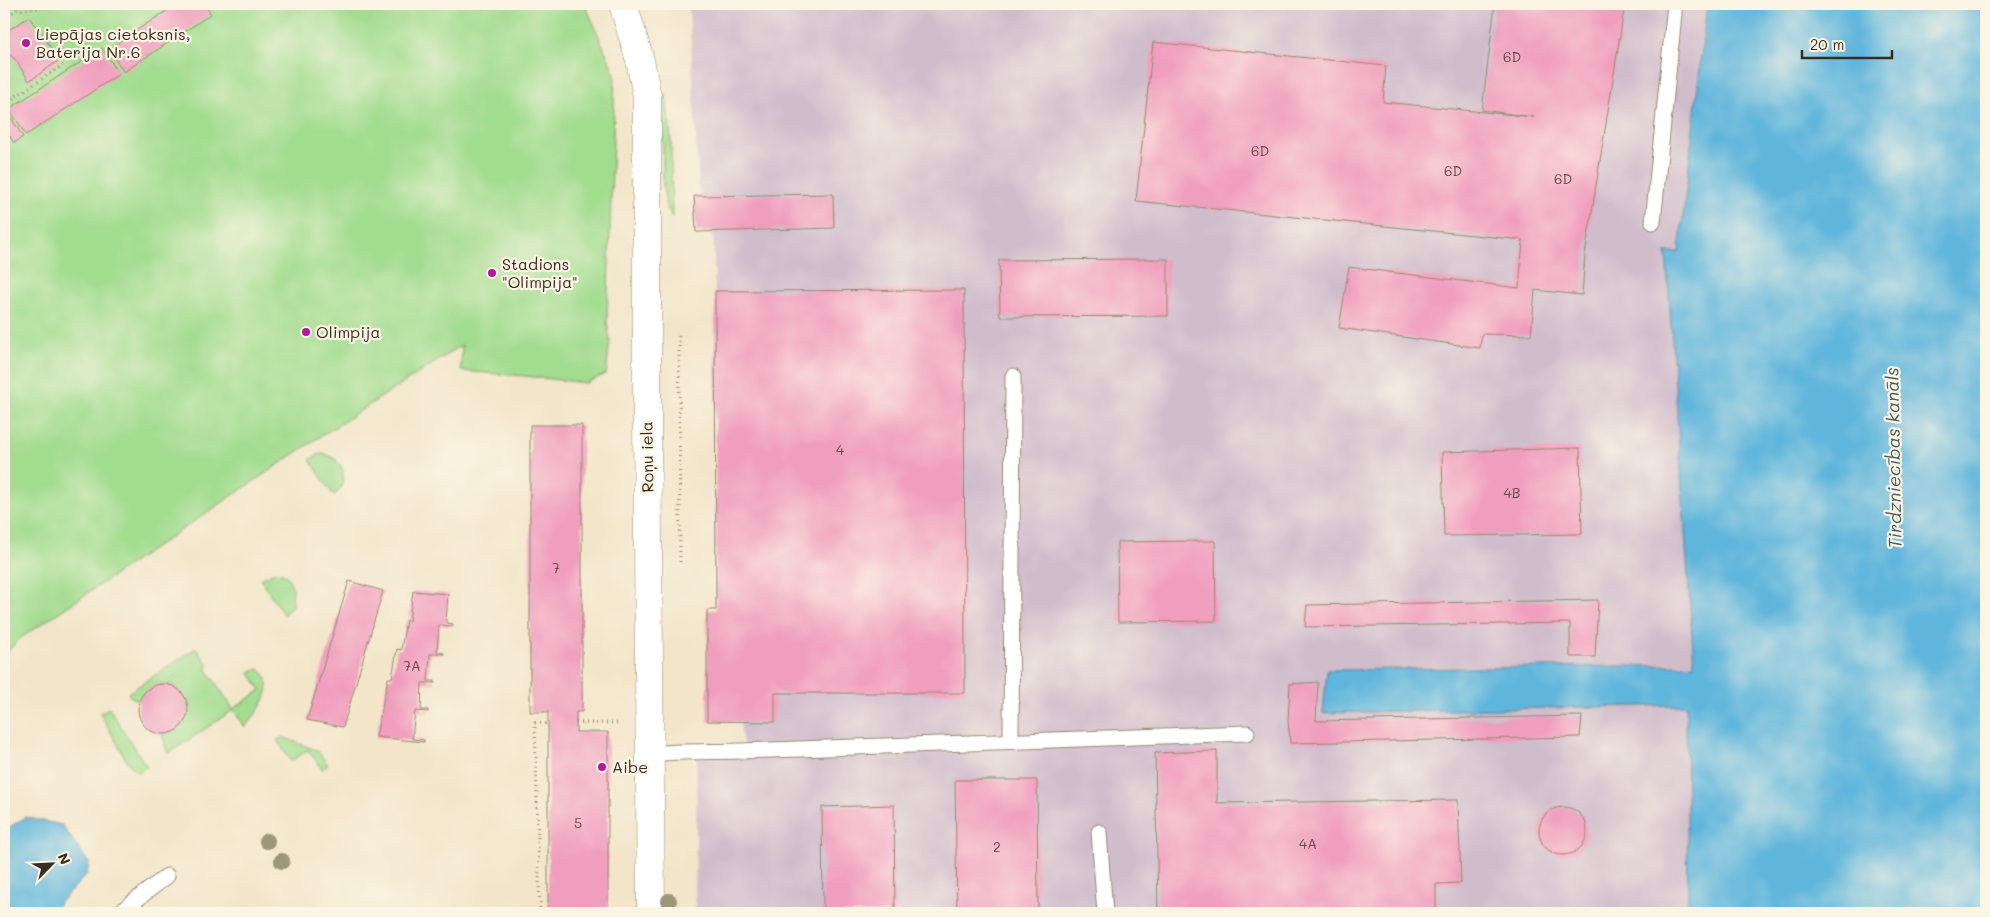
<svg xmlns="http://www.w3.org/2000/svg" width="1990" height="917" viewBox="0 0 1990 917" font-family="Mali,sans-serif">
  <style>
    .industrial { fill: #d0bdcc }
    .green { fill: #a2dc8f; stroke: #6e8356 }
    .water { fill: #5fb5dc; stroke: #4d707d }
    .building { fill: #f09ebe }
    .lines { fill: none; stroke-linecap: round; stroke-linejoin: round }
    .lane-casing { stroke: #968874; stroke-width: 17 }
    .street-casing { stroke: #968874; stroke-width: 29 }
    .path { stroke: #968874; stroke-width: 3; stroke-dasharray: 1 4; stroke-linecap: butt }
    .lane { stroke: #fff; stroke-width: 15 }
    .street { stroke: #fff; stroke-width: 28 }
    .tree { fill: #9c967a }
    .poi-dot { fill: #b5179e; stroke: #fcf5e5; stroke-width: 2 }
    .labels { text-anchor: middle; stroke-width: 4.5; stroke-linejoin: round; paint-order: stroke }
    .number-label { font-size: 14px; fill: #684746 }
    .poi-label { font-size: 16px; fill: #3b2a1e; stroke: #fcf5e5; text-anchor: start }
    .street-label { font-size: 16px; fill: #3b2a1e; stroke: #fcf5e5 }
    .water-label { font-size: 18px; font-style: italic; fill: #485b60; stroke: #fcf5e5 }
  </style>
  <rect width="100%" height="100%" fill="#fcf5e5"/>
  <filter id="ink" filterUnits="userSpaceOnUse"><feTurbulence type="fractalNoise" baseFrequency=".02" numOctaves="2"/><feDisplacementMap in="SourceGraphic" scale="10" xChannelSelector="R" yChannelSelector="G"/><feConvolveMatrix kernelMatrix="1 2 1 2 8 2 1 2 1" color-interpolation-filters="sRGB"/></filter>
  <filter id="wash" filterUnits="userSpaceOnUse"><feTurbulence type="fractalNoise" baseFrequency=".0096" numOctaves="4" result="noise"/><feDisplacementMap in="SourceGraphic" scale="20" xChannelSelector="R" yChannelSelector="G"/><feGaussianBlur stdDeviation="1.12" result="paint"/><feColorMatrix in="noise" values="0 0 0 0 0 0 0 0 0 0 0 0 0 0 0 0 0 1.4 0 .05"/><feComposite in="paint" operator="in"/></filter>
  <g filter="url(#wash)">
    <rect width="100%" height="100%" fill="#f2e5c9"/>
    <path class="industrial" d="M 686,4 L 1707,4 L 1679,252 L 1666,253 L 1694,665 L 1327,670 L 1323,713 L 1687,705 L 1690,913 L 695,913 L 697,753 L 744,751 L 740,722 L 707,721 L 707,610 L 716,610 L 715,291 L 713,232 L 696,232 L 694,196 L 699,195 L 689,10 Z"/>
    <path class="green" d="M 4,4 L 585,4 L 615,74 L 607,322 L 610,341 L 606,374 L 586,383 L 525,376 L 461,371 L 462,345 L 318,438 L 28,633 L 18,640 L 4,656 Z
      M 666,93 L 671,139 L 672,217 L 666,206 L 663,186 L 663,141 L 660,106 Z
      M 319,454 C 344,454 351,481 334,496 L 310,460 Z
      M 275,572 L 283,573 L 289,579 L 293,589 L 292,606 L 284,615 L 260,579 Z
      M 196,648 L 209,666 L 206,668 L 233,709 L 261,690 L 249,672 L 259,669 C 280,687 258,711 245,727 L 233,710 L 168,754 L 162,734 C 202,730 190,676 156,685 C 148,688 142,693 140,701 L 131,697 L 128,693 Z
      M 109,708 L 147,767 L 137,773 L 127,761 L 100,713 Z
      M 283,737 L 318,751 L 328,765 L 322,769 L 308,750 L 291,761 L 277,740 Z"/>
    <path class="water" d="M 1707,4 L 1986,4 L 1986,913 L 1688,913 L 1686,705 L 1323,713 L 1327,670 L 1694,665 L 1666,252 L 1679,252 Z
      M 25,817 L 62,825 L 89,863 L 87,874 L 50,913 L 4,913 L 4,831 Z"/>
    <g id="blocks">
      <path class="building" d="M 177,4 L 204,4 L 211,14 L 124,72 L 108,49 Z
        M 1495,4 L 1625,4 L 1585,255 L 1582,295 L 1535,290 L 1531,335 L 1482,334 L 1480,348 L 1339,328 L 1349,267 L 1519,288 L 1523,240 L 1136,201 L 1153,42 L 1386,66 L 1383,102 L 1534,117 L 1482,110 Z
        M 29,17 L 60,60 L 29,81 L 15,59 L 8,54 L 4,54 L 4,33 Z
        M 102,48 L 119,74 L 26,135 L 9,109 Z
        M 7,111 L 23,137 L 14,143 L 4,127 L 4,113 Z
        M 833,194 L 834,228 L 696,232 L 694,196 Z
        M 1168,259 L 1168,316 L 1000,317 L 999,260 Z
        M 964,290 L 965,693 L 775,693 L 775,722 L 707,721 L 707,610 L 716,610 L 715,291 Z
        M 530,425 L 582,425 L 582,712 L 576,712 L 576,732 L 608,732 L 608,913 L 548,913 L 548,712 L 530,712 Z
        M 1580,448 L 1582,534 L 1444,536 L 1442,452 Z
        M 1215,541 L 1216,621 L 1118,622 L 1117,542 Z
        M 349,581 L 383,591 L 343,727 L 307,720 Z
        M 413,591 L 448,594 L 446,623 L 453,624 L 453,626 L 439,625 L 437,652 L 444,653 L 444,654 L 430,654 L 428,681 L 435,681 L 435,683 L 422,683 L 421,710 L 428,710 L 428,712 L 415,711 L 412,739 L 424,740 L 424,742 L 376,737 L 388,678 L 392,678 L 397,649 L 401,650 L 406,620 L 409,621 Z
        M 1598,600 L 1595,657 L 1570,657 L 1570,623 L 1305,627 L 1307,605 Z
        M 1318,682 L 1316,721 L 1582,716 L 1580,737 L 1290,743 L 1288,721 L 1290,684 Z
        M138 709a25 25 0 1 1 50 0a25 25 0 1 1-50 0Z
        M 1217,751 L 1217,803 L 1458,800 L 1461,883 L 1436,884 L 1436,913 L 1158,913 L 1155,753 Z
        M 955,780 L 1037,780 L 1038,913 L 957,913 Z
        M 894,805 L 895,913 L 823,913 L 822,807 Z
        M1539 831a24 24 0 1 1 48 0a24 24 0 1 1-48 0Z"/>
    </g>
  </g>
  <g filter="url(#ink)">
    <use href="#blocks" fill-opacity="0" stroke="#968874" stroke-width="1"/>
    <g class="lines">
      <defs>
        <path id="lane" d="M 1653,222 L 1675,4
          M 1011,741 L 1013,376
          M 650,754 C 680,751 710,752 740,751 L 1247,733
          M 1099,832 L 1105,913
          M 119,913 L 167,876"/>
        <path id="street" d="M 623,4 L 640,60 L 647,96 L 647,418 L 651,913"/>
      </defs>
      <use href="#lane" class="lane-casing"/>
      <use href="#street" class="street-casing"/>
      <path class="path" d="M 4,18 L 16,10 L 76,4
        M 4,104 L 63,65
        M 679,336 L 680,563
        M 576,723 L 619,723
        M 540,913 L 535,723 L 548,724"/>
      <use href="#lane" class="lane"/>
      <use href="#street" class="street"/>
    </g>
    <g class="tree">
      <circle cx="267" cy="841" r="8"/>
      <circle cx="282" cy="861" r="8"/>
      <circle cx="669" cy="901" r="8"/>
    </g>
  </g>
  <g class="poi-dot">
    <circle cx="26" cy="43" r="5"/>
    <circle cx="492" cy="273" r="5"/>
    <circle cx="306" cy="332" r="5"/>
    <circle cx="602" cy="767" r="5"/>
  </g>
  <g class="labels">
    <g class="number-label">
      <text x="1512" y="62">6D</text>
      <text x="1260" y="156">6D</text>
      <text x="1453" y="176">6D</text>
      <text x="1563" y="184">6D</text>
      <text x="840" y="455">4</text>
      <text x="1512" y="498">4B</text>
      <text x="556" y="573">7</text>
      <text x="412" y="671">7A</text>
      <text x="578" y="828">5</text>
      <text x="1308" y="849">4A</text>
      <text x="997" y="852">2</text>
    </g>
    <g class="poi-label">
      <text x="36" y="40">Liepājas cietoksnis,<tspan x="36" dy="18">Baterija Nr.6</tspan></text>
      <text x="502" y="270">Stadions<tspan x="502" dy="18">"Olimpija"</tspan></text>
      <text x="316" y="338">Olimpija</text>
      <text x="612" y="773">Aibe</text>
    </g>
    <g class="street-label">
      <text transform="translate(647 457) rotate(-91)" y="6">Roņu iela</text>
    </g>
    <g class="water-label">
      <text transform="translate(1894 458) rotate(-91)" y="6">Tirdzniecības kanāls</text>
    </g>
  </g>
  <rect width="1990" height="917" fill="none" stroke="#fcf5e5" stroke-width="20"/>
  <g transform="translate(52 864) rotate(66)" stroke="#fcf5e5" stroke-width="4" paint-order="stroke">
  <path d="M0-4L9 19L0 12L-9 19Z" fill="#3b2a1e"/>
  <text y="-8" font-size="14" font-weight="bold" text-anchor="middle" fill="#3b2a1e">N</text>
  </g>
  <path d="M1802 50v8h90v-8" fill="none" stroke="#3b2a1e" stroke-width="2.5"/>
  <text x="1810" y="50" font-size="15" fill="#3b2a1e" stroke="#fcf5e5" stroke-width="4" paint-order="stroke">20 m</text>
</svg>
